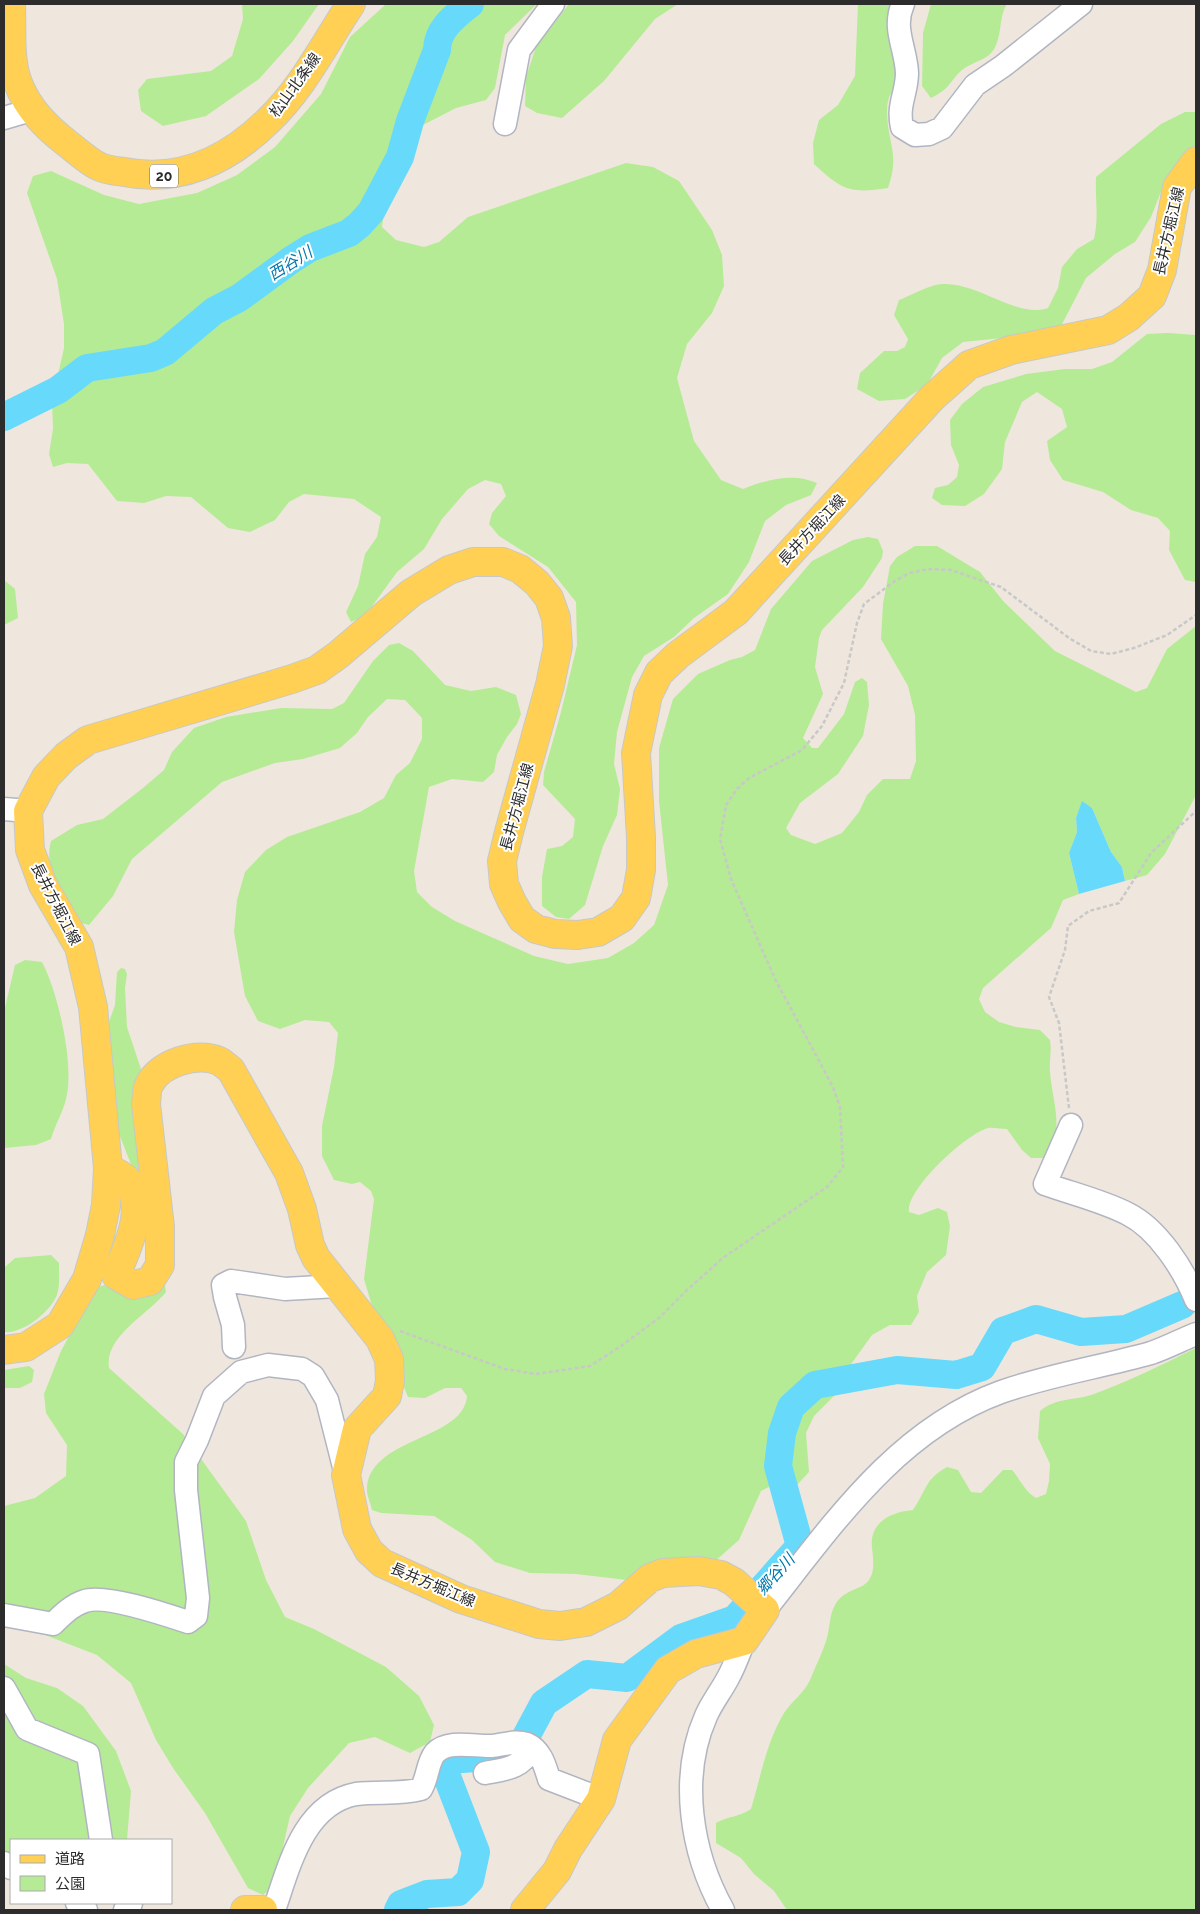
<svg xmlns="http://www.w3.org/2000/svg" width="1200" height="1914" viewBox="0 0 1200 1914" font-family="Raleway,'Noto Sans JP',sans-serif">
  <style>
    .green { fill: #b5eb95 }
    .water { fill: #67d9fb }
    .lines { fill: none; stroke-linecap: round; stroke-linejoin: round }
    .river { stroke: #67d9fb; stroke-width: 28 }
    .minor-casing { stroke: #b1b5c1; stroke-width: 25 }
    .major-casing { stroke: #c8c8c8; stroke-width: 30 }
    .path { stroke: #c8c8c8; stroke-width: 2.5; stroke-dasharray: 4 2.5; stroke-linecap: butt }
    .minor { stroke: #fff; stroke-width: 22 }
    .major { stroke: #ffd053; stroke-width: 28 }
    .labels { text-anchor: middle; stroke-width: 4; stroke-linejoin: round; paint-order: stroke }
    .shield { fill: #fff; stroke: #6b6b6b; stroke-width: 1 }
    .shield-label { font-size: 14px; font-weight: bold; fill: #2c2c2c }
    .street-label { font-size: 15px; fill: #2c2c2c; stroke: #fff }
    .water-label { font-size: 16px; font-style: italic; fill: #0078ad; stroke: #fff }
  </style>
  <rect width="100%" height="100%" fill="#efe7dd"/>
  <path class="green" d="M 242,4 L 319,4 L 293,41 L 259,79 L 206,116 L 163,126 L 141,111 L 138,90 L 147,79 L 211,71 L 232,56 L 243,19 Z
    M 386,4 L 537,4 L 505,35 L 495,88 L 486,100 L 456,108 L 421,126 L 386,196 L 382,227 L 396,240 L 424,247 L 439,242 L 468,217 L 626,163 L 653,167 L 679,181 L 712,230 L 722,255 L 724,286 L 712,313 L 687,344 L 677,378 L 694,441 L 721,480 L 743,489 C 766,480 793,472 817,483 L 811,495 L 786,505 L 765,521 L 749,562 L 728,594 L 694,618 L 674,637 L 644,656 L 632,677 L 617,732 L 614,764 L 620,789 L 617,815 L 603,846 L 585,905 L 569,919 L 556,917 L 542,906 L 542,877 L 547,849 L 562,846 L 573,837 L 575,819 L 543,785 L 544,772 L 561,712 L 577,645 L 576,602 L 548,567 L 499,536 L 489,524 L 492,513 L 506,496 L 501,484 L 485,480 L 468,489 L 442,519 L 424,549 L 397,572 L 365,616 L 351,622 L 346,612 L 358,586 L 365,554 L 377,537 L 381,517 L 354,499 L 304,494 L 289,502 L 275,520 L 250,532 L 228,528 L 191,497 L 166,496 L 144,503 L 117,501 L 88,464 L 67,463 L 53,467 L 49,454 L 53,429 L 52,401 L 64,348 L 64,324 L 57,279 L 27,193 L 33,176 L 51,171 L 104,195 L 139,204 L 197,193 L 237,175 L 275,147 L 321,94 L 350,37 Z
    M 569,4 L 678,4 L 655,19 L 604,81 L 562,118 L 537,113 L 525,106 L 526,77 L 536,47 Z
    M 858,4 L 891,4 L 888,11 C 889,26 899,70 896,80 C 893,95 887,93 887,113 C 888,145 900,154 888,188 C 850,194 842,190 814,164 L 813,143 L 819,120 L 838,105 L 855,76 Z
    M 931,4 L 1007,4 C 999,16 1002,32 996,45 C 991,60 973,61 962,70 C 948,83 951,88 931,98 L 922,86 L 923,33 Z
    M 1185,112 L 1196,112 L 1196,146 L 1176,167 L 1162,189 L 1151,217 L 1135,242 L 1115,254 L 1086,278 L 1060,328 L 1032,335 L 963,342 L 942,358 L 927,385 L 905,399 L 879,401 L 857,389 L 860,373 L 884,351 L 897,351 L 905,347 L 908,339 L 894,315 L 899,300 C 910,296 931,284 942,284 C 979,282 1017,319 1048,308 L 1058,288 L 1062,267 L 1077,249 L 1094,239 C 1099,218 1095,199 1096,177 L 1161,124 Z
    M 1168,333 L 1196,335 L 1196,582 L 1185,580 L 1169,550 L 1170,531 L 1158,518 L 1131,510 L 1103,492 L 1063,480 L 1050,460 L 1047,441 L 1067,427 L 1062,409 L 1037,392 L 1022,402 L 1005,442 L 1002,469 L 984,494 L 965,506 L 942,505 L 932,498 L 935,488 L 948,485 L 957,477 L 959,465 L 951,445 L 950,420 L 962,404 L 983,387 L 1026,374 L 1065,369 L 1092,369 L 1112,362 L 1147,334 Z
    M 868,537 L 878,539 L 883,551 L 882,558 L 863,587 L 822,630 L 819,638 L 815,667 L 823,694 L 803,738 L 812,748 L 818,748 L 844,714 L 855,682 L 862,678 L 867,682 L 869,705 L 863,736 L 838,774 L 800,803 L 786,828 L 791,835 L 815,844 L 842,833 L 859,812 L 867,795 L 883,779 L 910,779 L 916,761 L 915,715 L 908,686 L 881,639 L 883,604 L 890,566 L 897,557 L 915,546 L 937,546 L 980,572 L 1004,602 L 1055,651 L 1136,692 L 1147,688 L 1167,649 L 1196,626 L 1196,795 L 1165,854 L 1147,875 L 1125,881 L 1122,867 L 1111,852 L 1092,808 L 1082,802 L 1076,818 L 1077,832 L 1069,853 L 1079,894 L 1063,900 L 1051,928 L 983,988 L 979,999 L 985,1012 L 999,1022 L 1016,1027 L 1040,1030 L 1050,1040 C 1052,1051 1049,1061 1050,1072 C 1052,1101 1067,1134 1043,1158 L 1031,1158 L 1022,1150 L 1007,1129 C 1001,1129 993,1127 988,1128 C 966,1134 906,1189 909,1212 L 919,1215 L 938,1208 L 947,1212 L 950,1226 L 946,1255 L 927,1272 L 917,1296 L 919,1312 L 911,1325 L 890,1325 L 872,1335 L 849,1367 L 838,1392 L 814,1416 L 806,1433 L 809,1472 L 797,1485 L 771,1486 L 761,1491 L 739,1540 L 714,1562 L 627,1580 L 576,1574 L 530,1573 L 495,1562 L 472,1540 L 434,1516 L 381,1513 L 372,1510 C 371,1505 368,1498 367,1492 C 365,1437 464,1441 467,1396 L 461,1388 L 445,1388 L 425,1398 L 408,1397 L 375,1316 L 364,1279 L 374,1199 L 371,1191 L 360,1182 L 352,1184 L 334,1180 L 322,1156 L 322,1126 L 334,1067 L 338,1033 L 329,1022 L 305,1020 L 280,1029 L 258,1021 L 245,996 L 234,932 L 237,900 L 245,872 L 266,850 L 287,837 L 360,812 L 384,798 L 396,775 L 410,763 L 422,739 L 422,718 L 405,700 L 387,699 L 368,717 L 357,733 L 340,748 L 303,759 L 275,763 L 222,782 L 132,859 L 113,896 L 89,925 L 77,922 C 64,898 43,869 51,841 L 77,825 L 103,819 L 143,788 L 164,770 L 172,752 L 194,728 L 226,717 L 281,708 L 332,709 L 344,703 L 373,661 L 389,645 L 399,643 L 413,651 L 445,685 L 471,691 L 496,687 L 516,695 L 521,714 L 517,724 L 507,737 L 497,755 L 494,772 L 483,782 L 452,779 L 429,787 L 414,871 L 417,892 L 432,907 L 455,921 L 534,956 L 568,964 L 608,958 L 634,943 L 654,925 L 668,885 L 659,801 L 659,748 L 673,699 L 698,674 L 730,660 L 742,657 L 755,650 L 771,609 L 812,561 L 853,540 Z
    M 4,580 L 15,589 L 18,618 L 4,625 Z
    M 25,960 L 42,962 C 58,992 75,1066 66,1099 C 63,1112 55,1125 51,1139 L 36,1145 L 4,1148 L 4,1012 L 15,965 Z
    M 121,968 L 125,969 L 127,974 L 125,988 L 127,1027 L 142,1072 L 150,1213 L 116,1126 L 109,1022 L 115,1005 L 117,972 Z
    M 51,1255 L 59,1263 C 59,1273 60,1286 57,1295 C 50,1312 23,1334 4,1332 L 4,1268 L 15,1258 Z
    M 164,1281 L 166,1292 C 149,1314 104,1336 109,1368 L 183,1434 L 246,1521 L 266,1580 L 285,1617 L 314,1629 L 386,1667 L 419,1696 L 434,1725 L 430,1742 L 410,1753 L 375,1737 L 349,1743 L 308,1788 L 290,1816 L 274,1886 L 263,1895 L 248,1888 L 205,1813 L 173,1768 L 156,1740 L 131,1683 L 97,1655 L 40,1633 L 4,1627 L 4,1506 L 35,1498 L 66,1476 L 67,1445 L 46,1413 L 44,1394 L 61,1351 L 95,1288 L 114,1282 Z
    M 1196,1348 L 1196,1910 L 787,1910 L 774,1891 L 754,1874 L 741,1858 L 716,1843 L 716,1823 C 728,1816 740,1817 751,1809 C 761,1776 766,1743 784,1713 C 792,1701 804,1693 810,1680 C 815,1667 822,1654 826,1641 C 830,1630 829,1615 835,1605 C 845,1587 864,1591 870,1578 C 875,1570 873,1557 872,1548 C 869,1522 891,1512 913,1510 C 926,1491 925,1479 947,1467 L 958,1470 L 971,1492 L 981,1493 L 1003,1470 L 1012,1470 C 1020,1479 1025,1492 1036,1498 L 1046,1494 L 1049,1481 L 1050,1464 L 1038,1438 L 1040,1411 C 1057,1397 1074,1401 1094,1394 C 1129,1381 1162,1365 1196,1348 Z
    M 29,1366 L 34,1370 L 32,1382 L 20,1388 L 4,1388 L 4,1370 Z
    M 4,1664 L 26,1678 L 57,1688 L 83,1706 L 116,1751 L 131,1791 L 127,1840 L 11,1840 L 11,1857 L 4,1851 Z"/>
  <path class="water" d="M 1082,801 L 1092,808 L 1111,852 L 1122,867 L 1125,881 L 1079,894 L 1069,853 L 1077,832 L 1076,818 Z"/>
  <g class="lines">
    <path class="river" d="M 4,417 L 58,390 L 87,368 L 151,358 L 165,352 L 214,311 L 239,298 L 291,260 L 310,248 L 349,233 L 359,225 L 371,212 L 400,157 L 410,121 L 437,50 C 437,29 455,16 470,4
      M 398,1910 L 401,1904 L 427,1894 L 458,1892 L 470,1880 L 476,1852 L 446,1774 L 449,1760 L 516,1755 L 544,1703 L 587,1674 L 627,1678 L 681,1638 L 735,1619 L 800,1546 L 778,1466 L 782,1433 L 791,1407 L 815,1385 L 897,1370 L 956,1375 L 982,1367 L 1003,1331 L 1036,1319 L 1081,1332 L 1126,1329 L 1182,1305"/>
    <defs>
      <path id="minor" d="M 903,4 C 892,28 906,48 907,73 C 907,93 897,105 902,127 L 915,135 L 929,134 L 942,128 L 975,85 L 1003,66 L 1081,4
        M 4,118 L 31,110
        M 505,124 L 519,50 L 553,4
        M 4,809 L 28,811
        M 1071,1125 L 1045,1184 C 1073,1194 1103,1201 1128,1214 C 1158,1229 1184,1270 1196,1300
        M 234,1347 L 233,1325 L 225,1297 L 223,1285 L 231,1281 L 285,1289 L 337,1286
        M 765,1610 C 831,1527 896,1430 1001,1392 C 1049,1375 1101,1367 1151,1353 C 1166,1348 1181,1340 1196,1334
        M 4,1615 L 53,1624 C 62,1615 72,1605 85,1601 C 105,1594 167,1615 188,1622 L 196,1616 L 198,1598 L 186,1490 L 186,1462 L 197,1440 L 214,1396 L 241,1372 L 268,1365 L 302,1369 L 313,1376 L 327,1400 L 346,1475
        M 4,1688 L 27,1729 L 88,1754 L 101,1840
        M 485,1773 C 506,1769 522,1768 532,1748
        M 4,1863 L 11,1868
        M 77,1903 L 86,1910
        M 125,1910 L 130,1906 L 131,1903
        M 274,1910 C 289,1867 303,1804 356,1794 C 378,1791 399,1795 421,1789 C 428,1778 427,1763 435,1753 C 448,1739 476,1747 492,1746 C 504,1745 514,1740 527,1744 C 541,1750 545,1766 549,1779 L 601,1799
        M 723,1910 C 691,1853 679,1777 706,1716 C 712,1702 722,1690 729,1676 C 735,1665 739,1653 744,1641"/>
      <path id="major" d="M 11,4 C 12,29 9,60 18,83 C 28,109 46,127 68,144 C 77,151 88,161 98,166 C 105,170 116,171 124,172 C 180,183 228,160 268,121 C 302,89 325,43 351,4
        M 108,1168 C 114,1172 124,1175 128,1181 C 147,1209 127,1248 116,1275 L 133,1285 L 150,1281 L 160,1265 L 160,1227 L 146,1104 C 147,1099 146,1090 149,1085 C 159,1063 198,1051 219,1061 C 223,1063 227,1067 231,1070 L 289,1173 L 302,1209 L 310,1245 L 316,1258 L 380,1339 L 389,1359 L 390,1381 L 387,1396 L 357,1429 L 346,1475 L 357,1529 L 369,1551 L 382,1563 L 461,1599 L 539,1624 L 560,1626 L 586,1622 L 618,1606 L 650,1578 L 663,1573 L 699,1571 L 721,1575 L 734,1582 L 765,1610 L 744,1641 L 696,1654 L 668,1670 L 617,1740 L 601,1799 L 568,1849 L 557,1871 L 525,1910
        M 4,1350 L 26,1347 L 60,1325 L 87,1279 L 100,1235 L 106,1205 L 108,1168 L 93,1007 L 79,947 L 43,885 L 30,850 L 28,811 L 46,777 L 66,756 L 88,740 L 292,679 L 317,670 L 338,655 L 411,593 L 449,570 L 473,562 L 503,562 L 520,569 L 537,583 L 549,598 L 556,618 L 558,646 L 550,685 L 509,832 L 502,861 L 504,884 L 512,902 L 522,919 L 536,929 L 555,934 L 578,935 L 598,932 L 622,918 L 636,898 L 641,870 L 641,837 L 636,753 L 648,695 L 659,673 L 678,655 L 736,612 L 932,398 L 969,365 L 1011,350 L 1108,330 L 1129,317 L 1152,296 L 1162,270 L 1177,187 L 1196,161
        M 245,1910 L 263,1910"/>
    </defs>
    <use href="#minor" class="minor-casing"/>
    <use href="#major" class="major-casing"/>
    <path class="path" d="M 1069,1108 L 1059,1023 L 1049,997 L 1065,950 L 1068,926 L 1089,911 L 1119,903 L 1151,853 L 1196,811
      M 400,1331 L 505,1369 L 536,1374 L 590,1366 L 621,1346 L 659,1318 L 686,1291 L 724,1257 L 827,1187 L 843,1167 L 840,1107 L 833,1087 L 775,979 L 731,879 L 720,839 L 726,805 L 737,789 L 749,778 L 802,750 L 822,726 L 844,683 L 857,623 L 864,604 L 895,581 L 909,573 L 928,569 L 951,570 L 1001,587 L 1069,638 L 1091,651 L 1111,654 L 1134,648 L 1167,635 L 1196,615"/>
    <use href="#minor" class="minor"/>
    <use href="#major" class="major"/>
  </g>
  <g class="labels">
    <rect class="shield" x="150" y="164.5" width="28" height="23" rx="4"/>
    <g class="shield-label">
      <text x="164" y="181">20</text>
    </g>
    <g class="street-label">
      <text transform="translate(295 85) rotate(-54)" y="5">松山北条線</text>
      <text transform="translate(1169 231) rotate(-77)" y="5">長井方堀江線</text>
      <text transform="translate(812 530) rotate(-47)" y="5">長井方堀江線</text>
      <text transform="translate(517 807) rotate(-75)" y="5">長井方堀江線</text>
      <text transform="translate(56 904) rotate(63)" y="5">長井方堀江線</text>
      <text transform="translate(433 1585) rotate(23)" y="5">長井方堀江線</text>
    </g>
    <g class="water-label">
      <text transform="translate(290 263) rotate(-32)" y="6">西谷川</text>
      <text transform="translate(775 1574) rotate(-48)" y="6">郷谷川</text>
    </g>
  </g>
  <rect width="1200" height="1914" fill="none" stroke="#2c2c2c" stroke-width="10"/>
  <rect x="10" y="1839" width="162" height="65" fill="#ffffff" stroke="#ababab"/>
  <rect x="20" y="1855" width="25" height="8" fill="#ffd053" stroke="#ababab"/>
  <text x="55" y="1864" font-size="15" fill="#2c2c2c">道路</text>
  <rect x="20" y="1876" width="25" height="15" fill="#b5eb95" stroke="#ababab"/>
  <text x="55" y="1889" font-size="15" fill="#2c2c2c">公園</text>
</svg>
